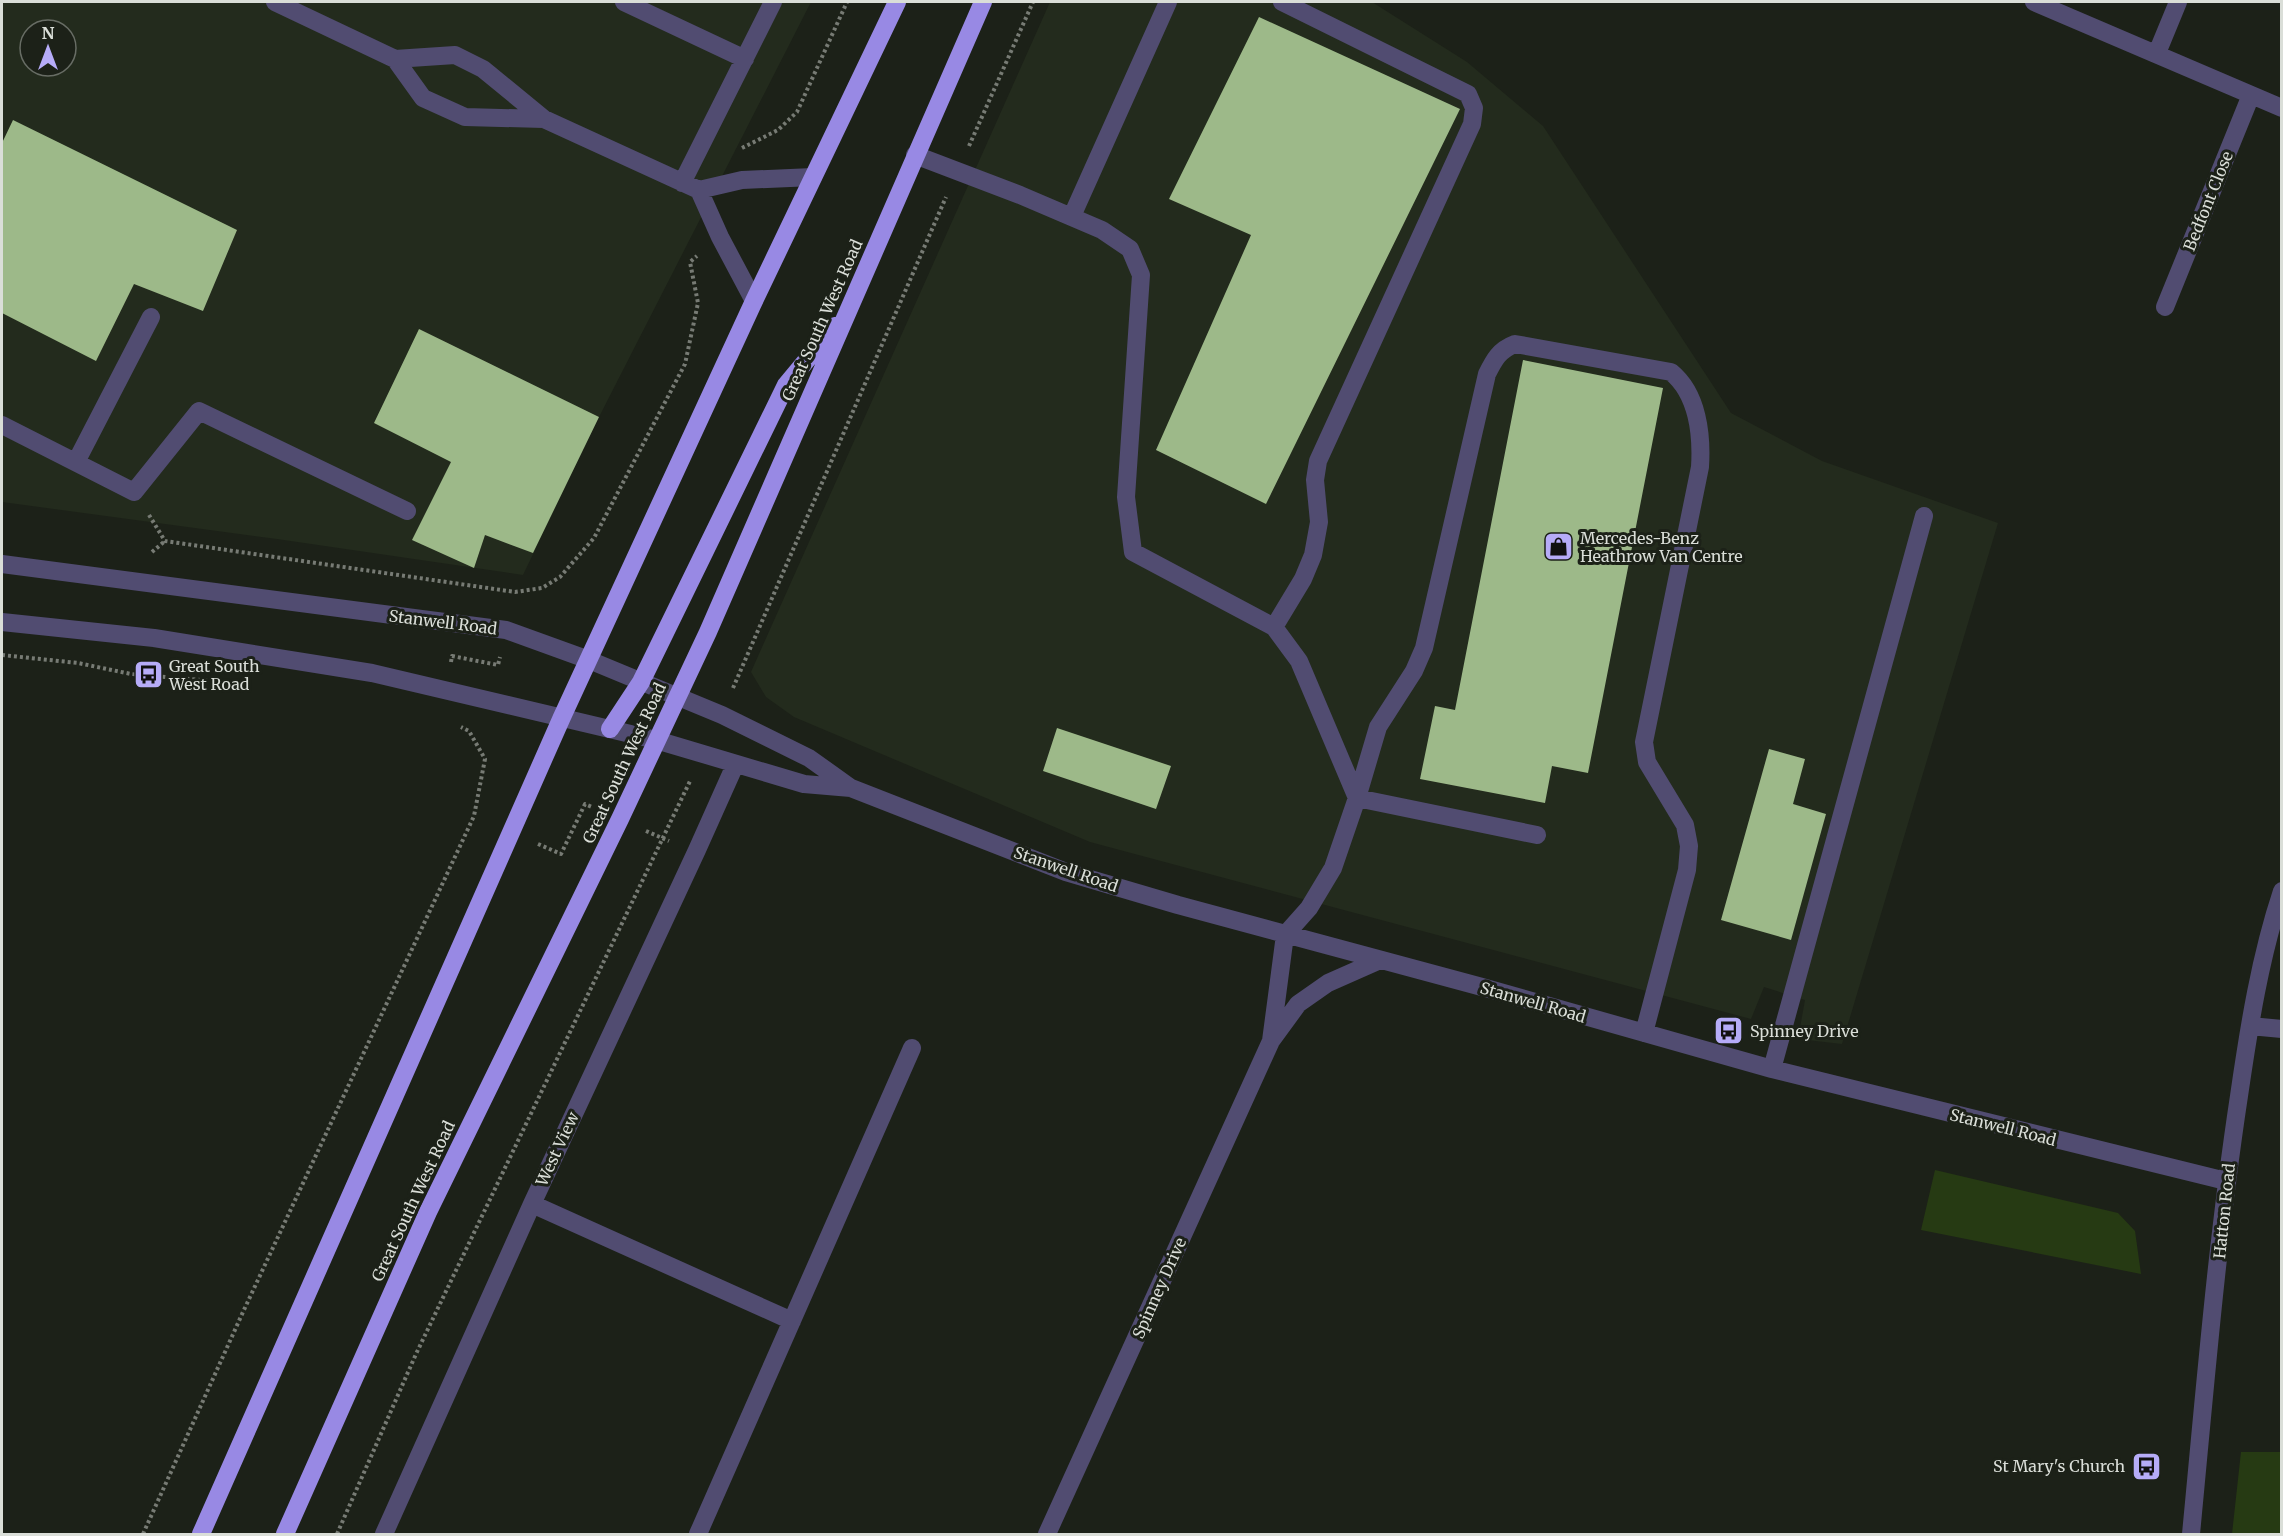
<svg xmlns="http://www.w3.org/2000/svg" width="2283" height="1536" viewBox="0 0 2283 1536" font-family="Merriweather,serif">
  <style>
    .built { fill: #232b1d; fill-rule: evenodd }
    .green { fill: #263a13 }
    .building { fill: #9db989 }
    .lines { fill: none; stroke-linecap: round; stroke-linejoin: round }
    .path { stroke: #777b74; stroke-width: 4; stroke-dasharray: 3 3; stroke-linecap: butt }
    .minor { stroke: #514c71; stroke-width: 18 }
    .highway { stroke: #9889e4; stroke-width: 18 }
    .labels { text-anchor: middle; stroke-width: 6; stroke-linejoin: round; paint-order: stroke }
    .street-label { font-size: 16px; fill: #daded8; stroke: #1c2118 }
    .poi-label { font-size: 16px; fill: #daded8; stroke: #1c2118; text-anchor: start }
  </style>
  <rect width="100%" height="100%" fill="#1c2118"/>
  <path class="built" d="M 2,2 L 811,2 L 599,417 L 523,575 L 277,539 L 2,502 ZM 30,30 L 66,30 L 66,66 L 30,66 Z
    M 1050,2 L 1372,2 L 1467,62 L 1543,126 L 1731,413 L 1822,461 L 1998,523 L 1842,1044 L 1798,1039 L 1805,1000 L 1764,987 L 1751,1019 L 1090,842 L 794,717 L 766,697 L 751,672 Z"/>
  <path class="green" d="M 1935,1170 L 2118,1213 L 2135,1231 L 2141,1274 L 1921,1230 Z
    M 2241,1452 L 2281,1452 L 2281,1534 L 2232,1534 Z"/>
  <path class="building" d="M 1259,17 L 1460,109 L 1266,504 L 1156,450 L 1251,235 L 1169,199 Z
    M 13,120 L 237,230 L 203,311 L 134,284 L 96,361 L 2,313 L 2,143 Z
    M 419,329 L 599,417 L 533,553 L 485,535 L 474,568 L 412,540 L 451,462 L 374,423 Z
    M 1523,360 L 1663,388 L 1588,773 L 1552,766 L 1545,803 L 1420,779 L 1435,706 L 1455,710 Z
    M 1057,728 L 1171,766 L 1156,809 L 1043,771 Z
    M 1769,749 L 1805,759 L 1793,804 L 1826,814 L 1791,940 L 1721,920 Z"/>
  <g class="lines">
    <path class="path" d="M 969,146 L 1033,2
      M 742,148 L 778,130 L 797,112 L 847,2
      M 149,515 L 165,541 L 515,592 L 542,588 L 560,577 L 594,538 L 685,364 L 698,303 L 690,262 L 697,256
      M 152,552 L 165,541
      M 2,655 L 78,663 L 131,674 L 226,682
      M 451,662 L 452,656 L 498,665 L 500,657
      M 733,688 L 946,197
      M 646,831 L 669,841
      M 538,844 L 561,854 L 585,804 L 592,807
      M 143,1534 L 243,1312 L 474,816 L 485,759 L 469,731 L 461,727
      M 337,1534 L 416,1354 L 691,779"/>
    <path class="minor" d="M 275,2 L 395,59 L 455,55 L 483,69 L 544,119 L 699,190 L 742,180 L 813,177
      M 624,2 L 745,59
      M 2034,2 L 2282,108
      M 2157,53 L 2178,2
      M 395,59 L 423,98 L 465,117 L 544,119
      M 915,155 L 1020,195 L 1102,230 L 1130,249 L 1141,275 L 1126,497 L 1133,552 L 1274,627 L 1299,661 L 1357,798
      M 682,183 L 773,2
      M 699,190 L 720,237 L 754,301
      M 1072,216 L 1168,2
      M 2165,307 L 2251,95
      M 2,425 L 134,492 L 199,411 L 407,511
      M 76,462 L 151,317
      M 2,564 L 506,630 L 589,660 L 722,715 L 809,758 L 851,788 L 1066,872 L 1178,905 L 1482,987 L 1772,1069 L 2226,1181
      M 2,622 L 154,638 L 372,673 L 656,740 L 804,784 L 851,788
      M 1274,627 L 1303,579 L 1313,555 L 1319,522 L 1315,480 L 1318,461 L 1472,124 L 1474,108 L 1468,94 L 1282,2
      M 1357,798 L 1537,835
      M 2250,1026 L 2282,1029
      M 1271,1041 L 1285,935 L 1309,908 L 1333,868 L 1357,798 L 1378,727 L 1414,671 L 1424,648 L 1487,374 C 1494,360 1499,350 1515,344 L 1671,372 C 1698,394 1702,435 1700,467 L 1644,742 L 1647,762 L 1685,825 L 1689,846 L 1687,870 L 1644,1033
      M 1772,1069 L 1924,516
      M 532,1204 L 792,1321
      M 384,1534 L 532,1204 L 697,850 L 735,765
      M 698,1534 L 912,1048
      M 1047,1534 L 1271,1041 L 1298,1004 L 1328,983 L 1380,960
      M 2191,1534 C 2205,1388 2217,1241 2239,1096 C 2249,1027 2260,957 2282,891"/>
    <path class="highway" d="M 610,729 L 641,682 L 786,385 L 835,326
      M 201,1534 L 562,717 L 754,301 L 897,2
      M 285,1534 L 428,1212 L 620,819 L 708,632 L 983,2"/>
  </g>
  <defs>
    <symbol id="shop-square" viewBox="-11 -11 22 22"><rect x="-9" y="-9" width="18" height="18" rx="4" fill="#b6acf8" stroke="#1c2118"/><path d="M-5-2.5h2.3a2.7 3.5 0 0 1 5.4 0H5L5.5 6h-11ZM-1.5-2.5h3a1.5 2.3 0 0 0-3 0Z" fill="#111"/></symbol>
    <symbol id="bus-square" viewBox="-11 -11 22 22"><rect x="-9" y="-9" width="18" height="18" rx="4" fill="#b6acf8" stroke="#1c2118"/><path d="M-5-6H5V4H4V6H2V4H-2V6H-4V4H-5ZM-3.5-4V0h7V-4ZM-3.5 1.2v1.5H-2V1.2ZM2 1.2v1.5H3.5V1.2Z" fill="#111"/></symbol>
  </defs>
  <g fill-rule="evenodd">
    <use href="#shop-square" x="1542" y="530" width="33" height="33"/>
    <use href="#bus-square" x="132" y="658" width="33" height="33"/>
    <use href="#bus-square" x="1712" y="1014" width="33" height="33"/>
    <use href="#bus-square" x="2130" y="1450" width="33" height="33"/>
  </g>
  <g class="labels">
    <g class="street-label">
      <text transform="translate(2208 201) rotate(-68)" y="6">Bedfont Close</text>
      <text transform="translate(822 320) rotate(-66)" y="6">Great South West Road</text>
      <text transform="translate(443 622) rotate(7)" y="6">Stanwell Road</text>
      <text transform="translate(624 763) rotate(-65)" y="6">Great South West Road</text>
      <text transform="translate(1066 869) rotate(19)" y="6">Stanwell Road</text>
      <text transform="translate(1533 1002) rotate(16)" y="6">Stanwell Road</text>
      <text transform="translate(2003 1127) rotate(14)" y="6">Stanwell Road</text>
      <text transform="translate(557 1149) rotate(-65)" y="6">West View</text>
      <text transform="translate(413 1201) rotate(-65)" y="6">Great South West Road</text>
      <text transform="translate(2224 1211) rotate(-84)" y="6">Hatton Road</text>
      <text transform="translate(1159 1288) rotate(-66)" y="6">Spinney Drive</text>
    </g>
    <g class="poi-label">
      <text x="1580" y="544">Mercedes-Benz<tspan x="1580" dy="18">Heathrow Van Centre</tspan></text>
      <text x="169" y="672">Great South<tspan x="169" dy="18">West Road</tspan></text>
      <text x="1750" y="1037">Spinney Drive</text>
      <text x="2125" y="1472" text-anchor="end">St Mary's Church</text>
    </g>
  </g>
  <rect width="2283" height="1536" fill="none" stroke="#daded8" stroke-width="6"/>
  <g transform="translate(48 48)"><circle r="28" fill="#1c2118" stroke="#686d65" stroke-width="1.5"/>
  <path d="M0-4.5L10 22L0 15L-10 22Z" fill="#b6acf8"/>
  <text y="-9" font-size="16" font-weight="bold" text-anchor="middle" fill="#daded8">N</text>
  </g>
</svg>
